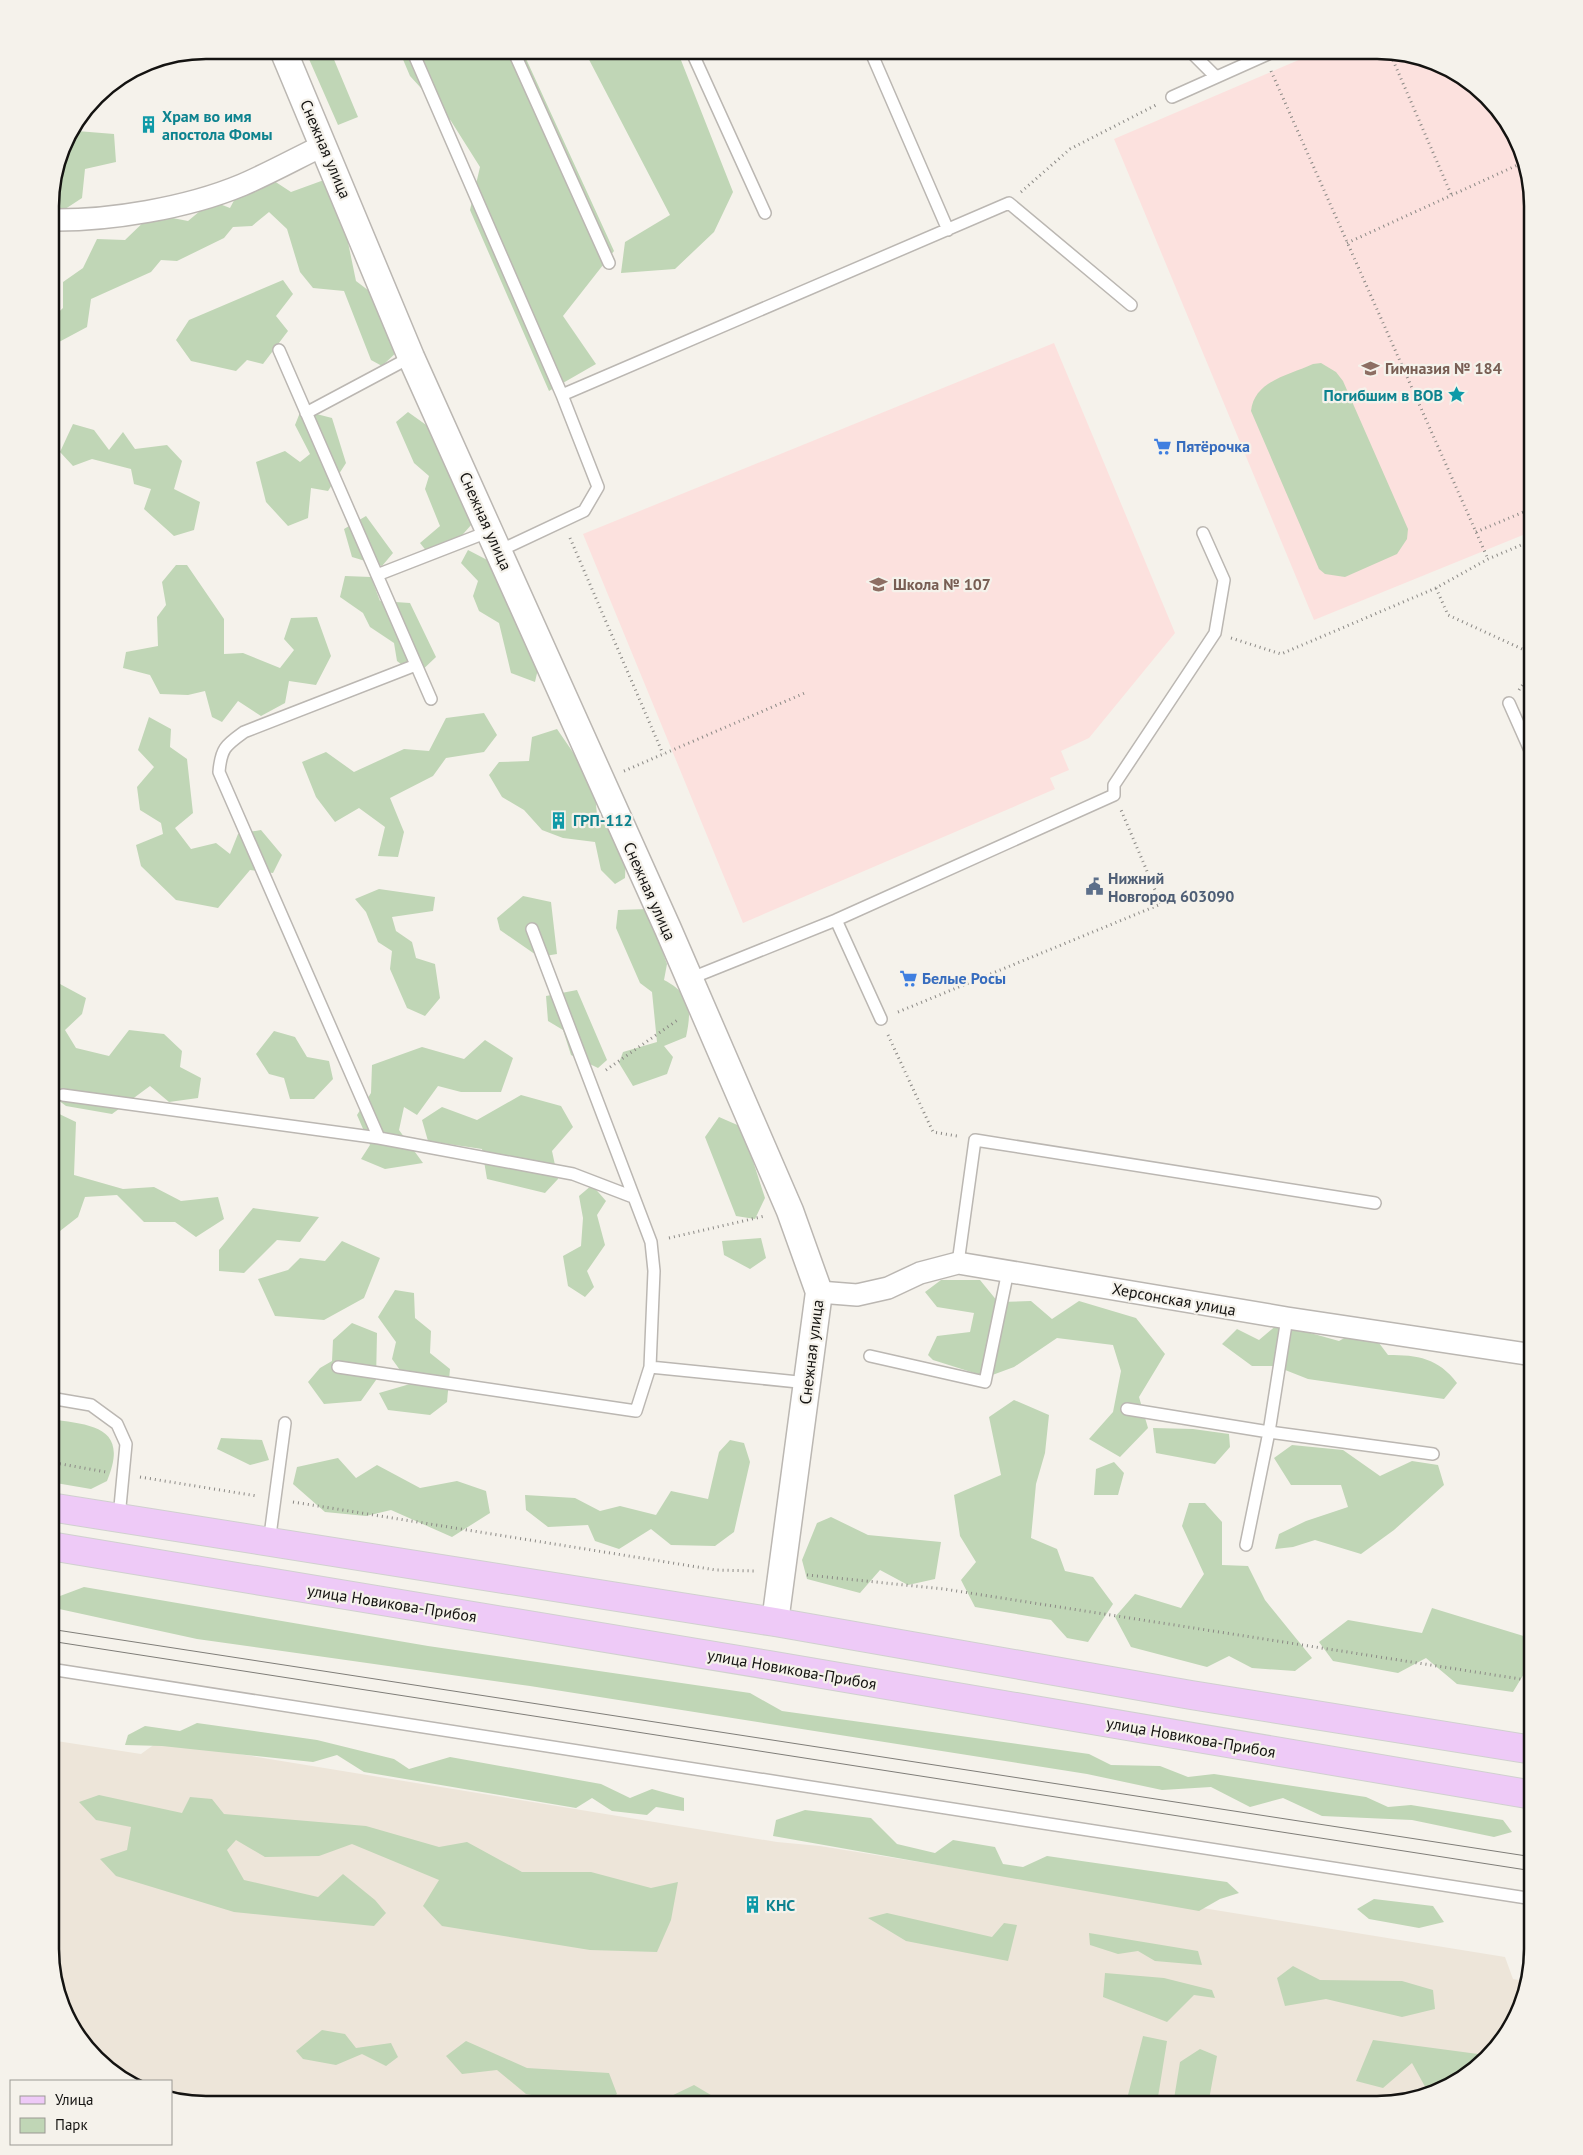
<svg xmlns="http://www.w3.org/2000/svg" width="1583" height="2155" viewBox="0 0 1583 2155" font-family="'PT Sans',sans-serif">
  <style>
    .built { fill: #ede5d9 }
    .education { fill: #fce1de }
    .green { fill: #c0d6b6 }
    .lines { fill: none; stroke-linecap: round; stroke-linejoin: round }
    .service-casing { stroke: #bbb7b2; stroke-width: 14 }
    .minor-casing { stroke: #bbb7b2; stroke-width: 24 }
    .tertiary-casing { stroke: #bbb7b2; stroke-width: 29 }
    .primary-casing { stroke: #d0d0cf; stroke-width: 30 }
    .path { stroke: #8b8985; stroke-width: 3; stroke-dasharray: 1 4; stroke-linecap: butt }
    .service { stroke: #fff; stroke-width: 11 }
    .minor { stroke: #fff; stroke-width: 21 }
    .tertiary { stroke: #fff; stroke-width: 26 }
    .primary { stroke: #eecaf7; stroke-width: 28 }
    .tram { stroke: #7f7d78; stroke-width: 1 }
    .labels { text-anchor: middle; stroke-width: 4.5; stroke-linejoin: round; paint-order: stroke }
    .culture-label { font-size: 16px; font-weight: bold; fill: #0d838f; stroke: #f5f2eb; text-anchor: start }
    .street-label { font-size: 16px; fill: #141311; stroke: #f5f2eb }
    .education-label { font-size: 16px; font-weight: bold; fill: #785e54; stroke: #f5f2eb; text-anchor: start }
    .shop-label { font-size: 16px; font-weight: bold; fill: #366cbe; stroke: #f5f2eb; text-anchor: start }
    .service-label { font-size: 16px; font-weight: bold; fill: #4e5e75; stroke: #f5f2eb; text-anchor: start }
    .rim { fill: none; stroke: #141311; stroke-width: 2.5 }
  </style>
  <rect width="100%" height="100%" fill="#f5f2eb"/>
  <path class="built" d="M 50,1740 L 141,1754 L 159,1741 L 777,1842 L 820,1846 L 1505,1957 L 1513,1979 L 1525,1981 L 1512,2027 L 1456,2084 L 1378,2105 L 195,2105 L 171,2097 L 171,2081 L 125,2081 L 71,2028 L 50,1950 Z"/>
  <path class="education" d="M 1322,50 L 1388,50 L 1456,71 L 1512,127 L 1533,205 L 1533,531 L 1314,620 L 1114,139 Z
    M 1054,343 L 1175,633 L 1089,738 L 1061,751 L 1069,770 L 1050,778 L 1055,789 L 743,923 L 583,534 Z"/>
  <path class="green" d="M 305,50 L 330,50 L 358,117 L 338,125 Z
    M 399,50 L 522,50 L 614,251 L 563,316 L 596,364 L 549,391 L 470,210 L 480,167 L 451,121 L 410,76 Z
    M 584,50 L 677,50 L 733,192 L 714,232 L 675,269 L 621,273 L 625,242 L 670,215 Z
    M 77,131 L 114,134 L 116,162 L 85,169 L 82,198 L 53,217 L 50,216 L 50,195 L 66,137 Z
    M 268,177 L 291,192 L 324,180 L 343,218 L 356,281 L 377,297 L 399,350 L 382,366 L 371,360 L 344,291 L 313,288 L 300,272 L 287,229 L 269,212 L 252,226 L 233,227 L 224,238 L 177,261 L 161,260 L 151,272 L 91,299 L 87,327 L 59,342 L 50,329 L 50,320 L 63,308 L 63,282 L 83,268 L 97,239 L 125,240 L 152,214 L 188,221 L 212,201 L 230,208 L 240,189 Z
    M 283,280 L 293,294 L 276,316 L 288,331 L 263,364 L 247,360 L 236,371 L 191,361 L 176,340 L 189,320 Z
    M 1321,363 L 1336,372 L 1343,381 L 1408,529 L 1407,539 L 1397,554 L 1345,577 L 1325,574 L 1319,569 L 1251,411 C 1254,381 1289,375 1313,364 Z
    M 301,410 L 332,418 L 346,463 L 328,491 L 311,488 L 308,518 L 288,526 L 266,502 L 256,462 L 285,451 L 300,462 L 310,454 L 295,425 Z
    M 408,412 L 429,427 L 463,485 L 472,524 L 456,542 L 428,553 L 420,543 L 440,526 L 425,489 L 429,476 L 414,463 L 396,422 Z
    M 73,424 L 94,430 L 109,450 L 123,432 L 135,449 L 167,445 L 182,461 L 174,489 L 200,502 L 194,530 L 174,536 L 144,509 L 151,489 L 134,484 L 131,469 L 92,459 L 73,466 L 60,452 Z
    M 366,516 L 393,553 L 382,566 L 352,557 L 344,529 Z
    M 468,550 L 493,563 L 496,581 L 512,591 L 540,660 L 535,682 L 511,673 L 499,623 L 479,611 L 473,596 L 478,581 L 461,563 Z
    M 176,565 L 187,565 L 224,619 L 224,654 L 243,653 L 280,668 L 294,650 L 284,639 L 291,618 L 317,617 L 331,656 L 316,685 L 289,681 L 285,703 L 261,716 L 238,701 L 222,722 L 212,717 L 205,691 L 188,695 L 160,694 L 150,675 L 123,668 L 126,652 L 158,646 L 157,617 L 166,605 L 162,582 Z
    M 345,576 L 371,577 L 380,601 L 410,603 L 436,657 L 416,676 L 397,661 L 394,643 L 370,627 L 363,613 L 340,597 Z
    M 484,713 L 497,735 L 484,752 L 446,758 L 433,776 L 390,798 L 404,832 L 398,857 L 378,856 L 385,827 L 359,808 L 335,822 L 316,797 L 302,762 L 326,752 L 354,772 L 404,749 L 429,751 L 446,718 Z
    M 149,717 L 171,729 L 170,747 L 187,759 L 193,813 L 175,828 L 191,849 L 216,843 L 230,854 L 238,834 L 261,830 L 282,855 L 273,873 L 250,870 L 218,908 L 176,900 L 141,866 L 136,845 L 163,834 L 161,823 L 140,810 L 137,787 L 154,767 L 138,750 Z
    M 557,729 L 594,783 L 597,815 L 626,852 L 625,878 L 615,884 L 601,870 L 595,842 L 563,838 L 542,830 L 524,810 L 502,797 L 489,775 L 499,762 L 529,761 L 532,737 Z
    M 379,889 L 435,897 L 433,911 L 392,917 L 396,931 L 412,942 L 416,958 L 435,964 L 440,998 L 425,1016 L 407,1008 L 390,969 L 392,951 L 378,942 L 366,912 L 355,899 Z
    M 523,896 L 551,902 L 557,954 L 539,957 L 500,930 L 497,918 Z
    M 647,909 L 667,964 L 664,980 C 691,994 692,1009 686,1037 L 664,1046 L 673,1057 L 667,1074 L 633,1086 L 619,1063 L 623,1052 L 657,1042 L 652,992 L 640,983 L 616,928 L 618,910 Z
    M 60,984 L 86,998 L 82,1014 L 65,1030 L 76,1048 L 109,1056 L 129,1030 L 164,1034 L 182,1051 L 180,1067 L 201,1078 L 198,1098 L 169,1102 L 150,1086 L 112,1114 L 66,1106 L 50,1094 L 50,989 Z
    M 577,990 L 607,1060 L 598,1068 L 571,1055 L 563,1030 L 548,1021 L 546,996 Z
    M 274,1031 L 295,1037 L 307,1057 L 329,1061 L 333,1079 L 314,1099 L 290,1099 L 284,1078 L 269,1074 L 256,1054 Z
    M 485,1040 L 513,1058 L 501,1092 L 461,1092 L 438,1086 L 417,1115 L 404,1107 L 399,1130 L 423,1163 L 385,1169 L 361,1159 L 370,1145 L 357,1115 L 371,1093 L 372,1065 L 422,1047 L 464,1059 Z
    M 521,1095 L 561,1106 L 573,1127 L 552,1151 L 558,1179 L 545,1193 L 487,1179 L 482,1149 L 428,1141 L 422,1120 L 442,1107 L 477,1120 Z
    M 53,1111 L 76,1122 L 74,1175 L 123,1189 L 154,1187 L 181,1201 L 218,1197 L 224,1219 L 196,1237 L 175,1222 L 144,1222 L 117,1195 L 85,1197 L 78,1217 L 60,1231 L 50,1227 L 50,1192 L 57,1189 L 50,1147 L 50,1114 Z
    M 719,1117 L 742,1127 L 765,1198 L 755,1219 L 736,1216 L 705,1137 Z
    M 592,1185 L 606,1201 L 597,1215 L 605,1245 L 587,1271 L 594,1287 L 585,1297 L 568,1286 L 563,1256 L 581,1246 L 583,1218 L 579,1196 Z
    M 253,1208 L 319,1217 L 300,1242 L 277,1240 L 244,1273 L 219,1271 L 219,1250 Z
    M 761,1238 L 766,1258 L 750,1269 L 724,1255 L 722,1241 Z
    M 342,1241 L 380,1258 L 364,1298 L 324,1320 L 275,1316 L 258,1279 L 288,1270 L 300,1258 L 325,1261 Z
    M 941,1280 L 980,1280 L 998,1302 L 1031,1301 L 1052,1319 L 1079,1301 L 1136,1318 L 1165,1354 L 1139,1397 L 1148,1428 L 1120,1457 L 1089,1439 L 1113,1412 L 1121,1371 L 1113,1345 L 1057,1338 L 1014,1367 L 987,1377 L 933,1360 L 928,1355 L 937,1336 L 970,1332 L 974,1313 L 937,1307 L 925,1292 Z
    M 395,1290 L 414,1293 L 415,1318 L 431,1331 L 430,1353 L 450,1369 L 447,1402 L 430,1415 L 388,1410 L 379,1393 L 410,1384 L 392,1359 L 396,1342 L 378,1317 Z
    M 352,1323 L 377,1333 L 376,1380 L 361,1401 L 324,1404 L 308,1382 L 320,1368 L 332,1361 L 333,1340 Z
    M 1278,1324 L 1339,1341 L 1355,1332 L 1373,1335 L 1388,1355 C 1418,1355 1438,1358 1457,1383 L 1444,1399 L 1308,1379 L 1275,1366 L 1252,1366 L 1222,1344 L 1237,1329 L 1259,1340 Z
    M 1014,1400 L 1049,1415 L 1045,1453 L 1036,1484 L 1031,1538 L 1057,1549 L 1065,1571 L 1093,1577 L 1113,1604 L 1088,1642 L 1067,1638 L 1051,1620 L 975,1607 L 961,1580 L 976,1562 L 960,1536 L 954,1495 L 1001,1475 L 989,1417 Z
    M 50,1419 C 91,1425 130,1426 107,1481 L 91,1489 L 50,1482 Z
    M 1153,1428 L 1193,1429 L 1229,1434 L 1230,1447 L 1215,1464 L 1156,1453 Z
    M 221,1438 L 262,1440 L 269,1460 L 250,1465 L 217,1449 Z
    M 730,1440 L 744,1443 L 750,1462 L 734,1532 L 715,1546 L 671,1545 L 651,1529 L 619,1549 L 595,1541 L 588,1525 L 548,1527 L 526,1510 L 525,1495 L 575,1498 L 600,1511 L 620,1506 L 656,1515 L 671,1491 L 708,1499 L 719,1452 Z
    M 1292,1445 L 1343,1450 L 1380,1476 L 1412,1461 L 1438,1465 L 1444,1485 L 1394,1530 L 1361,1554 L 1315,1540 L 1293,1547 L 1275,1549 L 1279,1534 L 1306,1521 L 1348,1507 L 1341,1485 L 1291,1485 L 1274,1458 Z
    M 338,1458 L 356,1478 L 377,1465 L 420,1488 L 457,1481 L 486,1491 L 490,1513 L 452,1537 L 391,1510 L 366,1516 L 325,1512 L 293,1484 L 297,1467 Z
    M 1114,1462 L 1124,1473 L 1118,1495 L 1094,1495 L 1096,1469 Z
    M 1189,1503 L 1205,1503 L 1222,1522 L 1222,1565 L 1248,1566 L 1265,1600 L 1312,1658 L 1295,1671 L 1252,1668 L 1229,1656 L 1207,1667 L 1131,1647 L 1115,1617 L 1135,1594 L 1181,1608 L 1204,1574 L 1182,1526 Z
    M 831,1517 L 868,1535 L 941,1542 L 935,1579 L 908,1585 L 880,1570 L 860,1593 L 807,1579 L 802,1560 L 817,1523 Z
    M 84,1587 L 428,1646 L 750,1693 L 782,1711 L 1089,1754 L 1111,1765 L 1160,1766 L 1188,1777 L 1214,1774 L 1366,1797 L 1388,1807 L 1411,1805 L 1503,1820 L 1512,1832 L 1494,1837 L 1412,1820 L 1322,1816 L 1283,1798 L 1250,1807 L 1211,1787 L 1162,1790 L 1087,1774 L 530,1686 L 197,1639 L 50,1607 L 50,1595 L 60,1596 Z
    M 1432,1608 L 1533,1639 L 1533,1659 L 1513,1692 L 1457,1684 L 1426,1658 L 1398,1673 L 1333,1661 L 1319,1642 L 1348,1620 L 1422,1633 Z
    M 197,1723 L 317,1740 L 394,1759 L 409,1769 L 450,1757 L 601,1784 L 630,1798 L 652,1789 L 684,1798 L 684,1811 L 656,1807 L 647,1815 L 612,1811 L 592,1798 L 576,1808 L 364,1772 L 337,1755 L 313,1762 L 162,1746 L 125,1745 L 128,1735 L 145,1726 L 180,1731 Z
    M 99,1795 L 182,1813 L 190,1797 L 212,1799 L 224,1814 L 366,1826 L 439,1847 L 467,1842 L 522,1872 L 591,1872 L 651,1888 L 678,1882 L 671,1920 L 657,1952 L 590,1950 L 442,1926 L 423,1906 L 439,1880 L 352,1844 L 319,1856 L 265,1857 L 236,1840 L 227,1850 L 244,1880 L 318,1897 L 343,1874 L 375,1900 L 386,1913 L 374,1926 L 234,1912 L 116,1876 L 100,1859 L 127,1850 L 131,1827 L 96,1820 L 79,1802 Z
    M 805,1810 L 871,1818 L 897,1844 L 935,1853 L 953,1840 L 995,1847 L 1003,1864 L 1023,1867 L 1047,1856 L 1227,1882 L 1239,1893 L 1220,1899 L 1199,1911 L 773,1836 L 776,1820 Z
    M 1374,1899 L 1433,1906 L 1444,1922 L 1419,1928 L 1369,1919 L 1357,1909 Z
    M 887,1913 L 992,1937 L 1004,1923 L 1017,1925 L 1008,1961 L 906,1941 L 868,1918 Z
    M 1089,1933 L 1198,1951 L 1202,1965 L 1155,1961 L 1138,1951 L 1118,1954 L 1090,1945 Z
    M 1293,1966 L 1320,1980 L 1402,1981 L 1433,1990 L 1435,2009 L 1402,2017 L 1326,1999 L 1285,2006 L 1277,1978 Z
    M 1105,1973 L 1164,1978 L 1212,1990 L 1215,1998 L 1194,1995 L 1167,2022 L 1103,1997 Z
    M 322,2030 L 345,2034 L 356,2048 L 391,2043 L 398,2057 L 386,2066 L 362,2054 L 336,2065 L 303,2059 L 296,2051 Z
    M 1143,2036 L 1167,2041 L 1158,2097 L 1151,2105 L 1144,2105 L 1128,2095 Z
    M 1373,2040 L 1478,2054 L 1480,2060 L 1456,2084 L 1428,2092 L 1412,2063 L 1383,2088 L 1356,2081 Z
    M 466,2041 L 527,2068 L 609,2073 L 617,2094 L 601,2105 L 584,2096 L 576,2103 L 526,2094 L 497,2070 L 462,2074 L 446,2056 Z
    M 1200,2049 L 1217,2056 L 1208,2105 L 1173,2105 L 1180,2062 Z
    M 694,2085 L 721,2101 L 719,2105 L 671,2105 L 667,2098 Z"/>
  <g class="lines">
    <defs>
      <path id="service" d="M 412,50 L 562,395 L 598,487 L 584,511 L 499,551
        M 513,50 L 609,263
        M 691,50 L 765,213
        M 870,50 L 948,230
        M 1189,50 L 1216,77
        M 1172,97 L 1277,50
        M 279,350 L 431,699
        M 562,395 L 1009,203 L 1131,305
        M 306,413 L 411,357
        M 377,575 L 490,531
        M 1509,703 L 1533,757
        M 50,742 L 53,744
        M 836,920 L 881,1019
        M 532,929 L 651,1242 L 654,1271 L 650,1367
        M 689,979 L 836,920 L 1114,795 L 1114,785 L 1215,633 L 1224,580 L 1203,533
        M 63,1095 L 379,1138 L 573,1174 L 633,1197
        M 379,1138 L 219,772 C 221,748 226,745 244,732 L 416,665
        M 958,1263 L 975,1140 L 1375,1203
        M 870,1356 L 985,1382 L 1008,1271
        M 338,1367 L 636,1411 L 650,1367 L 808,1383
        M 50,1398 L 91,1405 L 117,1424 L 126,1444 L 119,1517
        M 1127,1409 L 1269,1432 L 1433,1454
        M 269,1543 L 285,1423
        M 1246,1545 L 1269,1432 L 1287,1318
        M 50,1669 L 1533,1899"/>
      <path id="minor" d="M 50,220 C 109,221 187,208 242,185 C 270,173 297,158 324,145
        M 819,1292 L 857,1295 L 888,1288 L 920,1273 L 958,1263 L 1287,1318 L 1533,1355"/>
      <path id="tertiary" d="M 283,50 L 411,357 L 668,929 L 790,1211 L 819,1292 L 775,1622"/>
      <path id="primary" d="M 50,1507 L 775,1622 L 1191,1695 L 1533,1750
        M 50,1546 L 769,1665 L 1533,1795"/>
    </defs>
    <use href="#service" class="service-casing"/>
    <use href="#minor" class="minor-casing"/>
    <use href="#tertiary" class="tertiary-casing"/>
    <use href="#primary" class="primary-casing"/>
    <path class="path" d="M 1389,51 L 1451,194
      M 1271,71 L 1488,559
      M 1021,192 L 1070,149 L 1156,105
      M 1347,243 L 1522,163
      M 1476,532 L 1533,508
      M 570,538 L 663,754
      M 1436,588 L 1448,615 L 1533,654
      M 1231,638 L 1281,654 L 1436,588 L 1488,559 L 1533,540
      M 1519,690 L 1533,670
      M 624,771 L 807,692
      M 898,1012 L 1161,904 L 1121,810
      M 888,1035 L 933,1132 L 957,1136
      M 606,1070 L 679,1019
      M 669,1238 L 765,1216
      M 50,1462 L 106,1472
      M 140,1477 L 257,1496
      M 293,1502 L 716,1570 L 756,1571
      M 807,1575 L 944,1589 L 1533,1681"/>
    <use href="#service" class="service"/>
    <use href="#minor" class="minor"/>
    <use href="#tertiary" class="tertiary"/>
    <use href="#primary" class="primary"/>
    <path class="tram" d="M 50,1629 L 1533,1857
      M 50,1641 L 1533,1871"/>
  </g>
  <defs>
    <symbol id="building-bare" viewBox="-9 -9 18 18"><path d="M-4-6H4V6H1V3H-1V6H-4ZM-2.5-4.3h1.7v1.8h-1.7ZM.8-4.3h1.7v1.8H.8ZM-2.5-1h1.7V.8h-1.7ZM.8-1h1.7V.8H.8Z" fill="#0f9aa8" stroke="#f5f2eb" stroke-width="2.5" paint-order="stroke"/></symbol>
    <symbol id="school-bare" viewBox="-9 -9 18 18"><path d="M0-5L7-2L0 1L-7-2ZM-4 1L0 2.5L4 1V4Q0 6-4 4Z" fill="#8d6e63" stroke="#f5f2eb" stroke-width="2.5" paint-order="stroke"/></symbol>
    <symbol id="sight-bare" viewBox="-9 -9 18 18"><path d="M0-6L1.8-2.2L6-1.7L2.9 1.2L3.7 5.4L0 3.3L-3.7 5.4L-2.9 1.2L-6-1.7L-1.8-2.2Z" fill="#0f9aa8" stroke="#f5f2eb" stroke-width="2.5" paint-order="stroke"/></symbol>
    <symbol id="supermarket-bare" viewBox="-9 -9 18 18"><path d="M-6-5.5h2.5l.6 2H6L4.5 2H-2.5L-4.4-4H-6ZM-1.5 3.2a1.3 1.3 0 1 0 .1 0ZM3 3.2a1.3 1.3 0 1 0 .1 0Z" fill="#3f7fe0" stroke="#f5f2eb" stroke-width="2.5" paint-order="stroke"/></symbol>
    <symbol id="civic-bare" viewBox="-9 -9 18 18"><path d="M-.6-6.5H3V-4.5H.6V-3L4-1V1h2V6H-6V1h2V-1L-.6-3ZM-1.2 2.5V6h2.4V2.5Z" fill="#5c6f8a" stroke="#f5f2eb" stroke-width="2.5" paint-order="stroke"/></symbol>
  </defs>
  <g fill-rule="evenodd">
    <use href="#building-bare" x="136" y="112" width="25" height="25"/>
    <use href="#school-bare" x="1358" y="356" width="25" height="25"/>
    <use href="#sight-bare" x="1444" y="382" width="25" height="25"/>
    <use href="#supermarket-bare" x="1150" y="434" width="25" height="25"/>
    <use href="#school-bare" x="866" y="572" width="25" height="25"/>
    <use href="#building-bare" x="546" y="808" width="25" height="25"/>
    <use href="#civic-bare" x="1082" y="874" width="25" height="25"/>
    <use href="#supermarket-bare" x="896" y="966" width="25" height="25"/>
    <use href="#building-bare" x="740" y="1892" width="25" height="25"/>
  </g>
  <g class="labels">
    <g class="culture-label">
      <text x="162" y="122">Храм во имя<tspan x="162" dy="18">апостола Фомы</tspan></text>
      <text x="1443" y="401" text-anchor="end">Погибшим в ВОВ</text>
      <text x="573" y="826">ГРП-112</text>
      <text x="766" y="1911">КНС</text>
    </g>
    <g class="street-label">
      <text transform="translate(326 149) rotate(67)" y="6">Снежная улица</text>
      <text transform="translate(486 521) rotate(66)" y="6">Снежная улица</text>
      <text transform="translate(650 891) rotate(66)" y="6">Снежная улица</text>
      <text transform="translate(1174 1299) rotate(10)" y="6">Херсонская улица</text>
      <text transform="translate(811 1352) rotate(-83)" y="6">Снежная улица</text>
      <text transform="translate(392 1603) rotate(9)" y="6">улица Новикова-Прибоя</text>
      <text transform="translate(792 1669) rotate(10)" y="6">улица Новикова-Прибоя</text>
      <text transform="translate(1191 1737) rotate(10)" y="6">улица Новикова-Прибоя</text>
    </g>
    <g class="education-label">
      <text x="1385" y="374">Гимназия № 184</text>
      <text x="893" y="590">Школа № 107</text>
    </g>
    <g class="shop-label">
      <text x="1176" y="452">Пятёрочка</text>
      <text x="922" y="984">Белые Росы</text>
    </g>
    <g class="service-label">
      <text x="1108" y="884">Нижний<tspan x="1108" dy="18">Новгород 603090</tspan></text>
    </g>
  </g>
  <path d="M0 0H1583V2155H0ZM206 59H1377A147 147 0 0 1 1524 206V1949A147 147 0 0 1 1377 2096H206A147 147 0 0 1 59 1949V206A147 147 0 0 1 206 59Z" fill="#f5f2eb" fill-rule="evenodd"/>
  <path class="rim" d="M206 59H1377A147 147 0 0 1 1524 206V1949A147 147 0 0 1 1377 2096H206A147 147 0 0 1 59 1949V206A147 147 0 0 1 206 59Z"/>
  <rect x="10" y="2080" width="162" height="65" fill="#f5f2eb" stroke="#9b9994"/>
  <rect x="20" y="2096" width="25" height="8" fill="#eecaf7" stroke="#9b9994"/>
  <text x="55" y="2105" font-size="15" fill="#141311">Улица</text>
  <rect x="20" y="2118" width="25" height="15" fill="#c0d6b6" stroke="#9b9994"/>
  <text x="55" y="2130" font-size="15" fill="#141311">Парк</text>
</svg>
